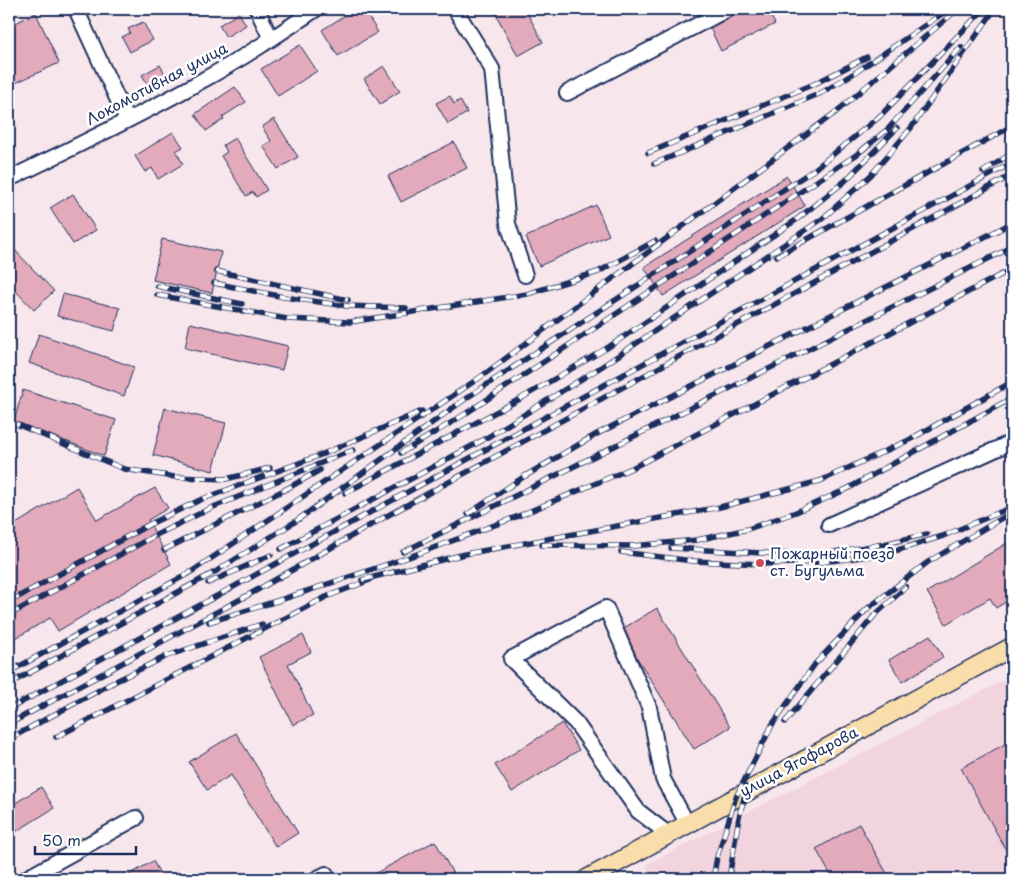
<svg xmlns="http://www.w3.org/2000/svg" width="1021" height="888" viewBox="0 0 1021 888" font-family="'Playpen Sans',sans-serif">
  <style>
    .built { fill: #f1d4dd }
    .building { fill: #e3aabb; stroke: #1b2f5e }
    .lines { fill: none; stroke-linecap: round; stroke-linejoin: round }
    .minor-casing { stroke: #1b2f5e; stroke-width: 18 }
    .major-casing { stroke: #1b2f5e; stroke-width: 21 }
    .minor { stroke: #fff; stroke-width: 14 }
    .major { stroke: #f9deab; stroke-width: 18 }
    .rail-casing { stroke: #1b2f5e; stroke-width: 5.5 }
    .rail { stroke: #fff; stroke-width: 4; stroke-dasharray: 11; stroke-linecap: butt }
    .poi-dot { fill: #d1495b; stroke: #fff; stroke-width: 2 }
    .labels { text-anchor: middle; stroke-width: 5; stroke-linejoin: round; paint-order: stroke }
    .street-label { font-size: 15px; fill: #1b2f5e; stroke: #fff }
    .poi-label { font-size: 15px; fill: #1b2f5e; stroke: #fff; text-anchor: start }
  </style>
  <rect width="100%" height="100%" fill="#f7e6eb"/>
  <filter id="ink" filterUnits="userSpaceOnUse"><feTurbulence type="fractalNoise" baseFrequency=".02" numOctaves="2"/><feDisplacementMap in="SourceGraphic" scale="10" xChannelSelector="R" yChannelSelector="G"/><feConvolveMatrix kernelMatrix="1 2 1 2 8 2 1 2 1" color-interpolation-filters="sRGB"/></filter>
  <g filter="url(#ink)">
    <path class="built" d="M 1012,676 L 1012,879 L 645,879 L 648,864 Z"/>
    <path class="building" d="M 355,9 L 363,9 L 378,32 L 338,56 L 322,30 Z
      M 493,9 L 525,9 L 543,42 L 518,56 Z
      M 744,9 L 767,9 L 775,24 L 721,51 L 710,28 Z
      M 36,13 L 59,63 L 9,86 L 9,26 Z
      M 239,13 L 246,25 L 226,37 L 219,25 Z
      M 143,22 L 153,40 L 130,52 L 122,37 L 130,33 L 128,29 Z
      M 300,45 L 317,71 L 278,96 L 261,69 Z
      M 160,65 L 168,79 L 150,88 L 142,75 Z
      M 384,66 L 400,91 L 380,104 L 364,79 Z
      M 235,87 L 246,102 L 222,117 L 224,119 L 206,131 L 195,114 Z
      M 450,96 L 454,104 L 460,100 L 467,113 L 448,124 L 436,103 Z
      M 274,119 L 298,157 L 278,169 L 263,146 L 271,141 L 262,127 Z
      M 173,132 L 183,147 L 176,151 L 183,164 L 158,179 L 152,168 L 145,172 L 135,156 Z
      M 235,138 L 267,190 L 256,197 L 253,192 L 246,196 L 221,156 L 227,152 L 223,145 Z
      M 454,142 L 467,168 L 401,202 L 388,176 Z
      M 787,176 L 805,206 L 663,296 L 644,267 Z
      M 73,194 L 96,230 L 73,244 L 50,208 Z
      M 596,205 L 609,235 L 539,266 L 526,237 Z
      M 162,239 L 221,252 L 212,293 L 153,280 Z
      M 9,244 L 54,291 L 34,310 L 9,284 Z
      M 63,294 L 120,308 L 114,331 L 57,316 Z
      M 190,323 L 288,346 L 282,370 L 185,348 Z
      M 39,334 L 134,367 L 124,396 L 29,363 Z
      M 23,390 L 116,420 L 104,456 L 14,421 Z
      M 165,408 L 226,423 L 213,471 L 153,455 Z
      M 77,487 L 97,520 L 155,488 L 168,508 L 148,520 L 171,564 L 58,631 L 50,618 L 9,642 L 9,528 Z
      M 1012,540 L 1012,598 L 996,608 L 990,598 L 946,624 L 927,592 Z
      M 657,608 L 730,727 L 694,749 L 637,658 L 624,628 Z
      M 303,635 L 311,652 L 288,664 L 313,715 L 293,725 L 259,657 Z
      M 930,635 L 943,657 L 902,682 L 889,660 Z
      M 562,723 L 579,750 L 512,792 L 495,765 Z
      M 236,733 L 298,833 L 276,847 L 231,775 L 207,790 L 189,762 Z
      M 1005,744 L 1012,758 L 1012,861 L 961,768 Z
      M 41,787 L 54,808 L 9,836 L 9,807 Z
      M 859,824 L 890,879 L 833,879 L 816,849 Z
      M 435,841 L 456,879 L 365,879 Z
      M 153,861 L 163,879 L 122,879 Z"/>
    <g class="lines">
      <defs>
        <path id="minor" d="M 76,9 L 127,120
          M 257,9 L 271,39
          M 455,9 L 492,69 L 508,224 L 525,275
          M 567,93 L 728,9
          M 9,179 C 74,147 140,116 203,80 C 242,59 279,34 316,9
          M 829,525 L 1012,442
          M 668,834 L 638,811 L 576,723 L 511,659 L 606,608 L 649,707 L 663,779 L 687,823
          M 25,879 L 136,818
          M 316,879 L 326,874"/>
        <path id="major" d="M 587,879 L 1012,647"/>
      </defs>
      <use href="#minor" class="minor-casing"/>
      <use href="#major" class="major-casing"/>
      <use href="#minor" class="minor"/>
      <use href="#major" class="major"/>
      <defs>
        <path id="rail" d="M 648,153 L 814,84 L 867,57
          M 654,164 L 821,93 L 856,72 L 949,9
          M 983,172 L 1012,153
          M 777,256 L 1012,126
          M 216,271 L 348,300
          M 214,283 L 284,297 L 347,306 L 406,308
          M 157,286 L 242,304
          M 157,295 L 287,319 L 350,322 L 527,294 L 598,272 L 655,241
          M 9,421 L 124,469 L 175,477 L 226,479 L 270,468
          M 401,453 L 462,416 L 856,155 L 888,129 L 961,47
          M 345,493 L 520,399 L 607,348 L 796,220 L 845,181 L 897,128
          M 468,514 L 525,476 L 597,434 L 1012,223
          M 542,545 L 633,546 L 697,540 L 748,529 L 796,512 L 847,489 L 1012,398
          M 671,548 L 762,553 L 822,554 L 884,544 L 927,534
          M 281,549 L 483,440 L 601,367 L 822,219 L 871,175 L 911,128 L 995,9
          M 164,550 L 290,487 L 320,470
          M 403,552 L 1012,247
          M 621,552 L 693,561 L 762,564 L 822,562 L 885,554 L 943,536 L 1005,510
          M 362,580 L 465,554 L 720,507 L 820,481 L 909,440 L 1012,382
          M 208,583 L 271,555
          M 9,602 L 150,524 L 200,500 L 323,454 L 422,411
          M 9,615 L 156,535 L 211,508 L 353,450
          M 209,622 L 280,600 L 409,557 L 516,517 L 632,468 L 1012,269
          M 9,672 L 191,572 L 482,376 L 836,112 L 958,9
          M 9,684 L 215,572 L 296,521 L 468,397 L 815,169 L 879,117 L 984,9
          M 9,709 L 1012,163
          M 785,722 L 875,615 L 906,587
          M 9,724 L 252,593 L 383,518 L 1012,175
          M 56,737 L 326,597 L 370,580
          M 9,739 L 116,681 L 167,656 L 262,624
          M 713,879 L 717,857 L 736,797 L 772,725 L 815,664 L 867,609 L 928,562 L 1012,512
          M 730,879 L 730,872 L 739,817 L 747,787"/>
      </defs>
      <use href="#rail" class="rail-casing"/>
      <use href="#rail" class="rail"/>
    </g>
  </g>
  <circle class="poi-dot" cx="760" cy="563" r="5"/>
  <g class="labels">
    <g class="street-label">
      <text transform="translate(157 84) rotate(-28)" y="5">Локомотивная улица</text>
      <text transform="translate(799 762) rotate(-28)" y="5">улица Ягофарова</text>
    </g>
    <g class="poi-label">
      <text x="770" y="559">Пожарный поезд<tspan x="770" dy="17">ст. Бугульма</tspan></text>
    </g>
  </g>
  <rect width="1021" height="888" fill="none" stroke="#fff" stroke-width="30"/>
  <rect x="15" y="15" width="991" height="858" fill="none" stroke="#1b2f5e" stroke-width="2" filter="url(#ink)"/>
  <path d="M35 846v8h101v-8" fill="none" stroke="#1b2f5e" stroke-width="2.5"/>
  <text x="42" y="846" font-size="15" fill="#1b2f5e" stroke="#ffffff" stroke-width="4" paint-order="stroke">50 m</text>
</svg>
